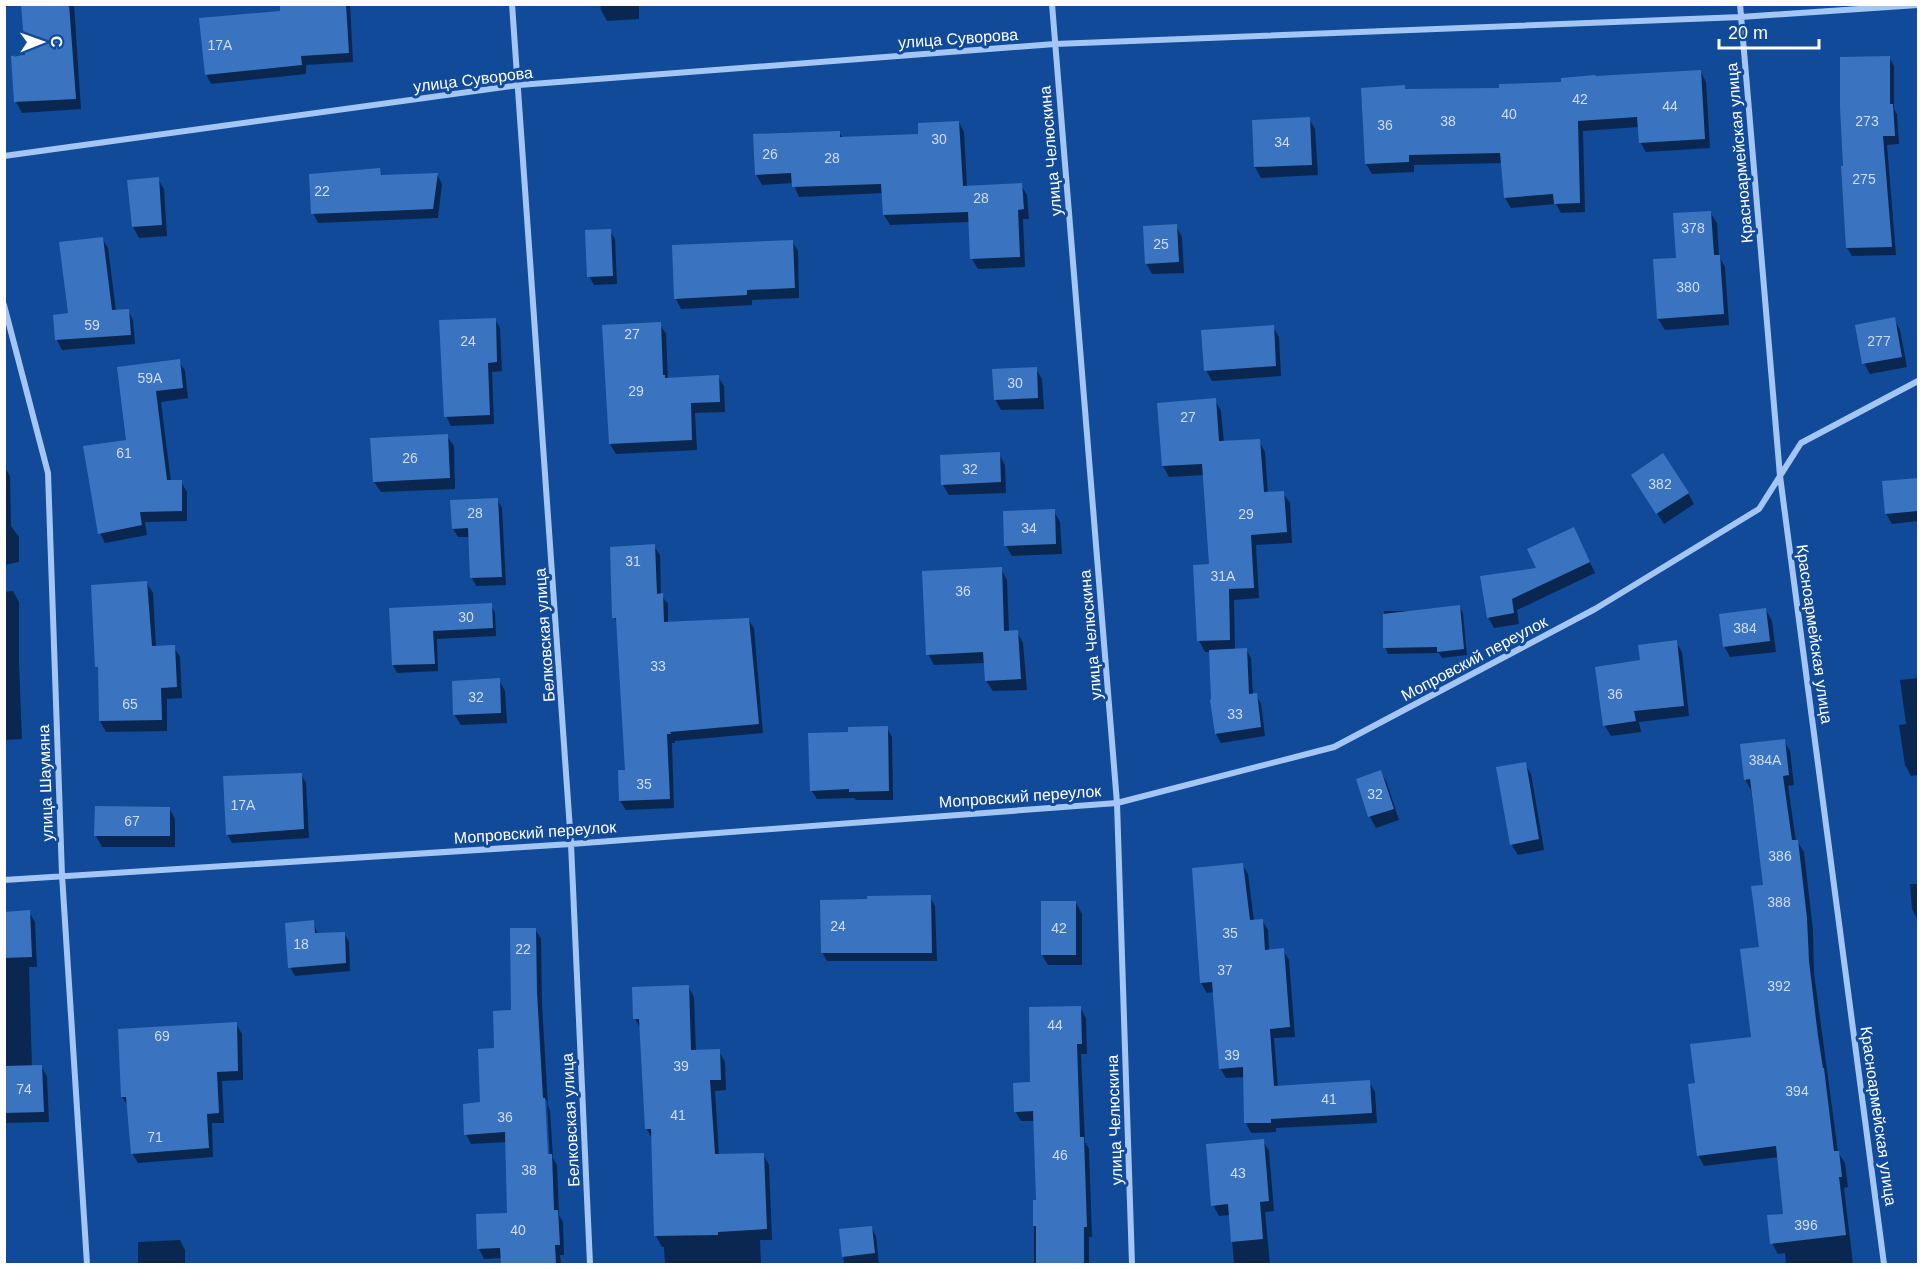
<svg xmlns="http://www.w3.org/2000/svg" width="1923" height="1269" viewBox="0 0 1923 1269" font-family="Helvetica,sans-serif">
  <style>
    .shadow { fill: #0007; fill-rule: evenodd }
    .building { fill: #3a74c1 }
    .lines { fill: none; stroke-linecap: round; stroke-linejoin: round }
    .street { stroke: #a3c6f4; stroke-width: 6 }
    .labels { text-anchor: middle; stroke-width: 6; stroke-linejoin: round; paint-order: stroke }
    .number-label { font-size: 14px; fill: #cedcf0 }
    .street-label { font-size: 16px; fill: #fff; stroke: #114a99 }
  </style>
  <rect width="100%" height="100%" fill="#114a99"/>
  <path class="shadow" d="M 23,4 L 74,4 L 81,109 L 22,113 L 16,102 L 13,57 L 27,56 Z
    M 281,4 L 350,4 L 353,62 L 306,65 L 306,74 L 211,84 L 206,74 L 282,12 Z
    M 600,4 L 639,4 L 639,19 L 607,21 L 601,10 Z
    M 1889,57 L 1894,66 L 1894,109 L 1897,114 L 1899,144 L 1887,145 L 1896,255 L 1852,256 L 1847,248 Z
    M 1701,72 L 1706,82 L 1710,148 L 1646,152 L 1640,142 L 1639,127 L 1583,131 L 1585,212 L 1561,213 L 1556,204 L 1511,208 L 1505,198 L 1503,163 L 1414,165 L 1414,172 L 1372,174 L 1366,164 L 1404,87 L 1406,91 L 1501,89 Z
    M 1309,119 L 1315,129 L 1318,175 L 1261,178 L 1255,167 Z
    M 959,122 L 964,132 L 967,187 L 1021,185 L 1027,195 L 1029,219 L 1023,219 L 1025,267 L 978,269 L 972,259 L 970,222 L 890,225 L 884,215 L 883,193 L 799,197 L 793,183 L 762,185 L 756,174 L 839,132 L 843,138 L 920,136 Z
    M 379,170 L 383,177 L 437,174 L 442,184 L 438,218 L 318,223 L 313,213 Z
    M 158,179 L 164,189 L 167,236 L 139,238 L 133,227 Z
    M 1710,212 L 1717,223 L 1719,256 L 1725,267 L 1729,325 L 1665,330 L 1658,319 L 1654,261 L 1678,259 Z
    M 1176,226 L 1182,237 L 1184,273 L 1152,274 L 1146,263 Z
    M 610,231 L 615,239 L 617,284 L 594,285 L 589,276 Z
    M 102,238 L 108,248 L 116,311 L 128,310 L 133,320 L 135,344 L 62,350 L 57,340 L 55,316 L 70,315 Z
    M 792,241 L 798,251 L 799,298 L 752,300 L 752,305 L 681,309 L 676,299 Z
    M 495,319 L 500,328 L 502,371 L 492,372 L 494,424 L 451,426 L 446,416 Z
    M 1894,319 L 1900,330 L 1907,367 L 1870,374 L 1864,363 Z
    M 660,324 L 666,334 L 668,379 L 718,377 L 724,386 L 725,412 L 695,413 L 697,450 L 616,454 L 610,444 Z
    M 1273,327 L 1279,337 L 1281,376 L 1212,381 L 1206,370 Z
    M 179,361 L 185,371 L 188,398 L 161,402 L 171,482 L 181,482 L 187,492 L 187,521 L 145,522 L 147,535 L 105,543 L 100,533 L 128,442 L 119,368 Z
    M 1036,369 L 1042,379 L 1044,409 L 1001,410 L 995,399 Z
    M 1215,400 L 1221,411 L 1224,443 L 1259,441 L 1265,452 L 1268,494 L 1283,493 L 1290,503 L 1292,543 L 1256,545 L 1259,598 L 1234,600 L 1235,650 L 1246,649 L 1251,658 L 1253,695 L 1256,695 L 1261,704 L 1265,736 L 1221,743 L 1216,734 L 1210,652 L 1205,652 L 1199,641 L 1194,566 L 1211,565 L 1204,475 L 1169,477 L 1163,466 Z
    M 447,436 L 454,446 L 455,489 L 381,492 L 374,482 Z
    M 999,454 L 1005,465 L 1006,493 L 949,495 L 943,485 Z
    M 4,466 L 10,476 L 11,526 L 19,537 L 19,562 L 4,565 Z
    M 1918,479 L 1918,521 L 1892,524 L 1886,514 L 1884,482 Z
    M 1639,486 L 1688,493 L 1694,504 L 1664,524 Z
    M 497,499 L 502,508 L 506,585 L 476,586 L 472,578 L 470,537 L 458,537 L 453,529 Z
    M 1054,511 L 1060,522 L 1062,554 L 1012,556 L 1006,546 Z
    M 1579,539 L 1595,573 L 1517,610 L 1519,624 L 1494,628 L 1488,617 L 1538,569 Z
    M 654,546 L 660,555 L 661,595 L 668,604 L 668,623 L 748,619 L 754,628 L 763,733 L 675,741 L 675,743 L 672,743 L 674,808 L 626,810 L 620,801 L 626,771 L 618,624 L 614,617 Z
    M 1001,569 L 1007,580 L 1009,632 L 1017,632 L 1023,643 L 1027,690 L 993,691 L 986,681 L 985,663 L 934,665 L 928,654 Z
    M 146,582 L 153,593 L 156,647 L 174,647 L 180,657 L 182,698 L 167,699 L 167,731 L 106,732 L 100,721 L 99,670 L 97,666 Z
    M 13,591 L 19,602 L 19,663 L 22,739 L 4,740 L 4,592 Z
    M 491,605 L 495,613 L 496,636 L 437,639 L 438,671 L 397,673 L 393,665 L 390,610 Z
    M 1459,606 L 1463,613 L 1467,655 L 1442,658 L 1439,653 L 1388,654 L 1385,647 L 1384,611 L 1420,611 Z
    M 1766,610 L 1772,621 L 1776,652 L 1730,657 L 1724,646 Z
    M 1676,642 L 1682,652 L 1689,716 L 1639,722 L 1641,732 L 1611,736 L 1605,726 L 1642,661 Z
    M 1918,678 L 1918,775 L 1911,776 L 1905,765 L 1899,725 L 1906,724 L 1900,680 Z
    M 499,680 L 505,691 L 507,723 L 461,725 L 454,714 Z
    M 887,728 L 892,737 L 893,800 L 856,800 L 854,798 L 817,799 L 811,790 L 849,733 Z
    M 1784,741 L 1790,751 L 1794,785 L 1788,786 L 1796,841 L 1797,841 L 1804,852 L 1813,930 L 1814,973 L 1838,1152 L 1845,1163 L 1848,1187 L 1844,1188 L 1853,1264 L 1786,1264 L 1785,1253 L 1778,1254 L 1772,1243 L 1784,1215 L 1779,1157 L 1704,1166 L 1698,1155 L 1697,1084 L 1753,1038 L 1764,886 L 1751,790 L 1745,779 Z
    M 1525,764 L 1531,774 L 1544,850 L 1518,855 L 1511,844 Z
    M 1381,772 L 1387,783 L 1399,820 L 1376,828 L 1370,817 L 1358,779 Z
    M 301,774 L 306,783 L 309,838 L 232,843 L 227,834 Z
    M 169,808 L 175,819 L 175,847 L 102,847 L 96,836 Z
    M 1242,864 L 1248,874 L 1254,921 L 1262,920 L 1268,930 L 1269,951 L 1283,950 L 1289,960 L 1295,1037 L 1274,1038 L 1278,1087 L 1369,1082 L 1375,1092 L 1377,1123 L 1276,1128 L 1276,1132 L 1251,1133 L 1246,1123 L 1245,1077 L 1226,1078 L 1220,1068 L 1214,992 L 1207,993 L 1201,983 Z
    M 1910,884 L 1918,884 L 1918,920 L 1912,909 Z
    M 930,897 L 935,906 L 937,961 L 827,961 L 822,952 L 868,901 Z
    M 1076,903 L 1082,914 L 1082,965 L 1048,965 L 1042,955 Z
    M 29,912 L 35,922 L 37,967 L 29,967 L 32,1067 L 42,1067 L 47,1077 L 49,1122 L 4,1123 L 4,913 Z
    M 313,922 L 318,934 L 344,933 L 349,942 L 350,971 L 295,976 L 290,967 Z
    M 535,929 L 541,939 L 542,1003 L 548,1106 L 550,1110 L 553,1158 L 557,1165 L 559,1215 L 563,1222 L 564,1255 L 560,1255 L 561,1264 L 503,1264 L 502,1258 L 484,1259 L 479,1249 L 508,1214 L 507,1142 L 471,1144 L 466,1134 L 482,1104 L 496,1049 L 512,1012 ZM 544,1098 L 547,1101 L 550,1162 L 547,1162 Z
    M 688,986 L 694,997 L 696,1052 L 719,1051 L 725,1062 L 726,1090 L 715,1091 L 719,1156 L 763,1154 L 769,1165 L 772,1240 L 760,1240 L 761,1264 L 665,1264 L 664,1247 L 662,1247 L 656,1236 L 653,1140 L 646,1128 L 641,1030 L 635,1018 Z
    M 1080,1007 L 1086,1018 L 1087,1054 L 1081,1054 L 1085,1142 L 1089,1149 L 1092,1237 L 1089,1237 L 1089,1264 L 1034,1264 L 1034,1201 L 1038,1201 L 1035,1121 L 1021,1121 L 1015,1111 Z
    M 236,1024 L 242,1034 L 243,1080 L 222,1081 L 224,1123 L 212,1123 L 213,1157 L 138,1163 L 132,1153 L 129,1108 L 122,1097 Z
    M 1263,1141 L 1269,1151 L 1274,1211 L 1265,1212 L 1270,1264 L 1234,1264 L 1230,1215 L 1219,1216 L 1213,1205 Z
    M 871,1227 L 876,1236 L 879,1264 L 844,1264 L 841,1230 Z
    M 180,1240 L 185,1250 L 185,1264 L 138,1264 L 138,1242 Z"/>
  <path class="building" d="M 21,4 L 69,4 L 76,99 L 14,102 L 11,56 L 25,55 Z
    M 280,4 L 346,4 L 349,53 L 301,56 L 302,65 L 205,75 L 199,18 L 280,11 Z
    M 1890,56 L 1890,104 L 1893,104 L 1895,136 L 1883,136 L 1892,247 L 1846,248 L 1841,166 L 1843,166 L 1840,107 L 1840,57 Z
    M 1701,70 L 1705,139 L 1639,143 L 1637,117 L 1578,121 L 1580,203 L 1554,204 L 1553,194 L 1504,198 L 1500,153 L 1409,155 L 1409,162 L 1365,164 L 1361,88 L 1405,85 L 1405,89 L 1499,88 L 1499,84 L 1561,82 L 1561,78 L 1595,75 L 1596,76 Z
    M 1310,117 L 1312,165 L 1254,167 L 1252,120 Z
    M 959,121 L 963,186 L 1022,183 L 1024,209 L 1018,210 L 1020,257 L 970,259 L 968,212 L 883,215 L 881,184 L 792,187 L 791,173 L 755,175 L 753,134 L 840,131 L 840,137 L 918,134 L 918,123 Z
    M 380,168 L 381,175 L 438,173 L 433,209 L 311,214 L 309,174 Z
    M 159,177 L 162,225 L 132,227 L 127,180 Z
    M 1711,211 L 1714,255 L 1720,255 L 1724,314 L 1657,319 L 1653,259 L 1676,258 L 1673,213 Z
    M 1177,224 L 1179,262 L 1145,264 L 1143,226 Z
    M 611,229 L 613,276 L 587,277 L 585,230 Z
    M 103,237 L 112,310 L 129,309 L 131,335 L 55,340 L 53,315 L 68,313 L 59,242 Z
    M 793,240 L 795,288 L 747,290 L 747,295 L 674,299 L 672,245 Z
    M 1895,317 L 1902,357 L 1862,364 L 1855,325 Z
    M 496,318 L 497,362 L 488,363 L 490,415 L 444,417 L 439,320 Z
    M 661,322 L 663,375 L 665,375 L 665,378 L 719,375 L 720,402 L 691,403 L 692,440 L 609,444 L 602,325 Z
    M 1274,325 L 1276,366 L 1204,371 L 1201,330 Z
    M 180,359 L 183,388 L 156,391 L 167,480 L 182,480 L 182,511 L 140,512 L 142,525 L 98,534 L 83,446 L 126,440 L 117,367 Z
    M 1037,367 L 1038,398 L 994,400 L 992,369 Z
    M 1216,398 L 1219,441 L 1260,439 L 1264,492 L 1284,491 L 1287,532 L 1251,535 L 1254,588 L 1229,589 L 1230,640 L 1197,641 L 1193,565 L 1209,564 L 1202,464 L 1162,466 L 1157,403 Z
    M 448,434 L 450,478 L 373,482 L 370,438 Z
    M 1000,452 L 1001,482 L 941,485 L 940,455 Z
    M 1663,453 L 1689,493 L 1656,514 L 1631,475 Z
    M 1918,478 L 1918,511 L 1885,514 L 1882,481 Z
    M 498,498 L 502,577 L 470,578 L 468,528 L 452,529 L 450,500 Z
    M 1055,509 L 1056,544 L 1004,546 L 1003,511 Z
    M 1574,527 L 1590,562 L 1512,599 L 1514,613 L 1487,618 L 1480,576 L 1536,568 L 1527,549 Z
    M 655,544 L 657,594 L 663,593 L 664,622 L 749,618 L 759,724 L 670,732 L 671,734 L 667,734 L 670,799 L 619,801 L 618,770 L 625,770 L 616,618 L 612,618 L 610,547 Z
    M 1002,567 L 1004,631 L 1018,630 L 1021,679 L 985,681 L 983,652 L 926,655 L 922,571 Z
    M 147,581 L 152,646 L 175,645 L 177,687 L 161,688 L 162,720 L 99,721 L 98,667 L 95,667 L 91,585 Z
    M 492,603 L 493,628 L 433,631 L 435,664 L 392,665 L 389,608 Z
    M 1460,605 L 1464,649 L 1437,652 L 1437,647 L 1383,648 L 1383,614 Z
    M 1766,608 L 1770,641 L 1723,647 L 1719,614 Z
    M 1677,640 L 1684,706 L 1634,711 L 1636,721 L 1603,726 L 1595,667 L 1640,660 L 1638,645 Z
    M 1247,648 L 1249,694 L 1257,693 L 1261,727 L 1215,734 L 1210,700 L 1211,699 L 1209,650 Z
    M 500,678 L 501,713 L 453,715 L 452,681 Z
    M 888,726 L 889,791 L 849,792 L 849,789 L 810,791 L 808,733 L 848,732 L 848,727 Z
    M 1785,739 L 1789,775 L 1783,776 L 1792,840 L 1798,840 L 1807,918 L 1809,961 L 1818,1036 L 1823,1068 L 1824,1068 L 1834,1151 L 1839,1151 L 1842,1177 L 1839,1177 L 1846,1235 L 1770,1244 L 1767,1215 L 1783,1214 L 1776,1146 L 1697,1156 L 1688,1084 L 1695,1083 L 1690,1044 L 1751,1037 L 1740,949 L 1759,947 L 1751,886 L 1763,885 L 1750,779 L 1744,780 L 1740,744 Z
    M 1526,762 L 1539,839 L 1510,845 L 1496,767 Z
    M 1381,770 L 1394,809 L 1368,817 L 1356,779 Z
    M 302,773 L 304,829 L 226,835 L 223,776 Z
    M 95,806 L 170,807 L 170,836 L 94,836 Z
    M 1243,863 L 1250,920 L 1263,919 L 1265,950 L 1284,948 L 1290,1027 L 1270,1029 L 1274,1086 L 1370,1080 L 1372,1113 L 1271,1119 L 1271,1123 L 1244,1123 L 1243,1067 L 1219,1069 L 1212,982 L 1200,983 L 1192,868 Z
    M 931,895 L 932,953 L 821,953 L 820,900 L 867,899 L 867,896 Z
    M 1041,901 L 1076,901 L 1076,955 L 1041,955 Z
    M 30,910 L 32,957 L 4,958 L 4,912 Z
    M 314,920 L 315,933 L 345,932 L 346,963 L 288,968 L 285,923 Z
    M 510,928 L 536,928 L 537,992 L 543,1098 L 545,1098 L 548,1154 L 552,1154 L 554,1210 L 558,1210 L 560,1245 L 555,1245 L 556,1264 L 501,1264 L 500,1248 L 477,1249 L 476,1214 L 507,1213 L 505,1132 L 464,1135 L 463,1104 L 480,1102 L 478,1049 L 494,1048 L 493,1011 L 511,1010 Z
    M 689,985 L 691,1050 L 720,1049 L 721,1080 L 710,1080 L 715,1154 L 764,1153 L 767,1229 L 718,1232 L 718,1235 L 654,1236 L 651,1129 L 645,1129 L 639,1019 L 633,1019 L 632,987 Z
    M 1081,1006 L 1082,1044 L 1077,1044 L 1080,1137 L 1084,1137 L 1087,1227 L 1084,1227 L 1084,1264 L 1036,1264 L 1036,1226 L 1033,1226 L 1033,1200 L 1036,1200 L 1033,1111 L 1014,1112 L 1013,1083 L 1030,1082 L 1029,1007 Z
    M 237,1022 L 238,1071 L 217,1072 L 219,1113 L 207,1114 L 209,1148 L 131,1154 L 126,1097 L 121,1097 L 118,1029 Z
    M 42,1065 L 44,1112 L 4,1113 L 4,1066 Z
    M 1264,1139 L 1269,1201 L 1260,1202 L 1263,1239 L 1231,1242 L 1228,1204 L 1211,1206 L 1206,1144 Z
    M 872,1226 L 875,1253 L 842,1257 L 839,1229 Z"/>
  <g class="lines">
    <path class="street" d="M 512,4 L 571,844 L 590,1264
      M 1052,4 L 1117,803 L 1132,1264
      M 1740,4 L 1780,476 L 1884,1264
      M 4,156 L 519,85 L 1055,44 L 1741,17 L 1918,5
      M 4,305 L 48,473 L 62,875 L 87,1264
      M 4,880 L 571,844 L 1117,803 L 1334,747 L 1595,609 L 1759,509 L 1801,443 L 1918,381"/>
  </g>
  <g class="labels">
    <g class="number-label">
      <text x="220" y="50">17А</text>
      <text x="1580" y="104">42</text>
      <text x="1670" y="111">44</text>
      <text x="1509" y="119">40</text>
      <text x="1448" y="126">38</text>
      <text x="1867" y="126">273</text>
      <text x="1385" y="130">36</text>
      <text x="939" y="144">30</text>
      <text x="1282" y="147">34</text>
      <text x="770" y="159">26</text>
      <text x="832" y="163">28</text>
      <text x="1864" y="184">275</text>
      <text x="322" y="196">22</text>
      <text x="981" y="203">28</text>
      <text x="1693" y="233">378</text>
      <text x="1161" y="249">25</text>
      <text x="1688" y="292">380</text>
      <text x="92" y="330">59</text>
      <text x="632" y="339">27</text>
      <text x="468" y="346">24</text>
      <text x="1879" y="346">277</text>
      <text x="150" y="383">59А</text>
      <text x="1015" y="388">30</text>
      <text x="636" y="396">29</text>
      <text x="1188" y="422">27</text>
      <text x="124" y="458">61</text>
      <text x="410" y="463">26</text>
      <text x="970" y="474">32</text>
      <text x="1660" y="489">382</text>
      <text x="475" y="518">28</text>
      <text x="1246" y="519">29</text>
      <text x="1029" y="533">34</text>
      <text x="633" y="566">31</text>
      <text x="1223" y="581">31А</text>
      <text x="963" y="596">36</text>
      <text x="466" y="622">30</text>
      <text x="1745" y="633">384</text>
      <text x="658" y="671">33</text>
      <text x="1615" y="699">36</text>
      <text x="476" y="702">32</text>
      <text x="130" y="709">65</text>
      <text x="1235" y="719">33</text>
      <text x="1765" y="765">384А</text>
      <text x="644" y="789">35</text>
      <text x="1375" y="799">32</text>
      <text x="243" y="810">17А</text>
      <text x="132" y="826">67</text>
      <text x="1780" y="861">386</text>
      <text x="1779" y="907">388</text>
      <text x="838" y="931">24</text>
      <text x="1059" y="933">42</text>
      <text x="1230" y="938">35</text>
      <text x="301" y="949">18</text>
      <text x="523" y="954">22</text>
      <text x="1225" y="975">37</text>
      <text x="1779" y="991">392</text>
      <text x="1055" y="1030">44</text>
      <text x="162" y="1041">69</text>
      <text x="1232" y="1060">39</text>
      <text x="681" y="1071">39</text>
      <text x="24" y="1094">74</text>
      <text x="1797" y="1096">394</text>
      <text x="1329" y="1104">41</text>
      <text x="678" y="1120">41</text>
      <text x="505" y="1122">36</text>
      <text x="155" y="1142">71</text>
      <text x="1060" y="1160">46</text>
      <text x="529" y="1175">38</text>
      <text x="1238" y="1178">43</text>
      <text x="1806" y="1230">396</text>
      <text x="518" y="1235">40</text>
    </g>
    <g class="street-label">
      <text transform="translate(958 38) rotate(-4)" y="6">улица Суворова</text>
      <text transform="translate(473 79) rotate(-7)" y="6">улица Суворова</text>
      <text transform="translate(1050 151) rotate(-95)" y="6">улица Челюскина</text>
      <text transform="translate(1739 153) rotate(-95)" y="6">Красноармейская улица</text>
      <text transform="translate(1815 634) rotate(82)" y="6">Красноармейская улица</text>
      <text transform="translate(544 635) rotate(-94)" y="6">Белковская улица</text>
      <text transform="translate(1090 635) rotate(-95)" y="6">улица Челюскина</text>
      <text transform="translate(1474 658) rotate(-28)" y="6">Мопровский переулок</text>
      <text transform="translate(45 783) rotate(-92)" y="6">улица Шаумяна</text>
      <text transform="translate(1020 796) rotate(-4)" y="6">Мопровский переулок</text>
      <text transform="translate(535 832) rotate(-4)" y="6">Мопровский переулок</text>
      <text transform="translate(1879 1116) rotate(82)" y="6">Красноармейская улица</text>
      <text transform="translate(570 1120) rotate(-93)" y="6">Белковская улица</text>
      <text transform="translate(1114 1120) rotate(-92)" y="6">улица Челюскина</text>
    </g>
  </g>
  <rect width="1923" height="1269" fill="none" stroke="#ffffff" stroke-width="12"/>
  <g transform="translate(42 42) rotate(89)" stroke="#114a99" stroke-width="4.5" paint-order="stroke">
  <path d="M0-4.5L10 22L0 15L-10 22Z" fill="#ffffff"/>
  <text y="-9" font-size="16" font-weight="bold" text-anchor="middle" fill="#ffffff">С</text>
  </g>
  <path d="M1719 39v9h100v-9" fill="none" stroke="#ffffff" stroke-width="3"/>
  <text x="1728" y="39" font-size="18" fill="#ffffff" stroke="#114a99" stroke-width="4.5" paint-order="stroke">20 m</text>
</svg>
